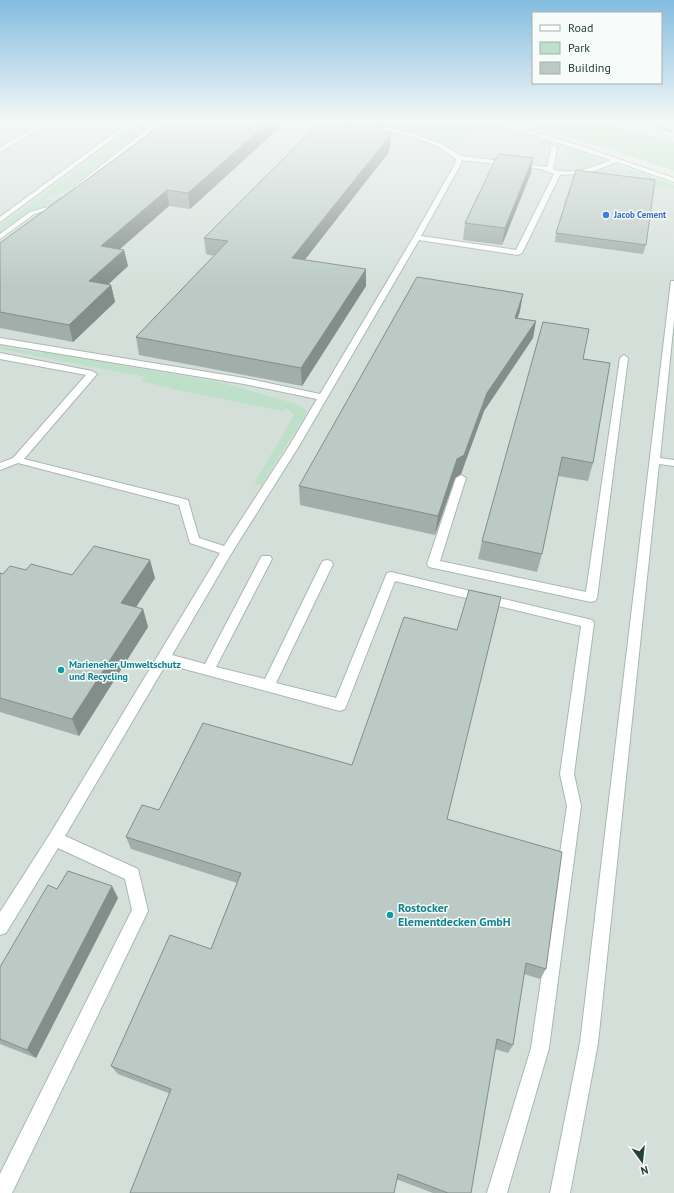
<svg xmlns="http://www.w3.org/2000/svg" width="674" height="1193" viewBox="0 0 674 1193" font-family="'PT Sans',sans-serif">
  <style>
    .built { fill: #d4dfda }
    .green { fill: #bfe0c8 }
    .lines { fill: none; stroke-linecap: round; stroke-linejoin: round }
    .minor-casing { stroke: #a8b8b2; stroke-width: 2 }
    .minor { fill: #fff; fill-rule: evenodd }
    .rail { stroke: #5f7d75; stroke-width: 1.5; stroke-dasharray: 4.5 2; stroke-linecap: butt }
    .wall { fill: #a1aea9 }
    .shaded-wall { fill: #838d89 }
    .building { fill: #bbcac4; stroke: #838d89 }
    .shop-dot { fill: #3f7fe0; stroke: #f7fbf9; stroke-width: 1.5 }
    .culture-dot { fill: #0f9aa8; stroke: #f7fbf9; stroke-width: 1.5 }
    .labels { text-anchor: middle; stroke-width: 3; stroke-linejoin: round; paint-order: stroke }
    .far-shop-label { font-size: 9px; font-weight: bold; fill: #366cbe; stroke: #f7fbf9; text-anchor: start }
    .culture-label { font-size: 10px; font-weight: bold; fill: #0d838f; stroke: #f7fbf9; text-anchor: start }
    .near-culture-label { font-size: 12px; font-weight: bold; fill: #0d838f; stroke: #f7fbf9; text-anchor: start }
  </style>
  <rect width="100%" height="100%" fill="#e6efeb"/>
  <path class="built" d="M 0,120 L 359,120 L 444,140 L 465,142 L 478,132 L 487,129 L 502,130 L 522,134 L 589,154 L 669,183 L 674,190 L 674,1193 L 0,1193 Z"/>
  <path class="green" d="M 144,120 L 156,120 L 60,195 L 52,195 L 46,199 L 53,200 L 44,207 L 31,210 L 0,233 L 0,226 Z
    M 359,120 L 480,120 L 585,153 L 595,159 L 596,161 L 588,167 L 576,167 L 577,162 L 567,161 L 569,150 L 542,146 L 543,141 C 526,136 494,123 477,132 C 473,135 469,139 465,142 L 444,140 Z
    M 507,120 L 592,120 L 674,142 L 674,171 L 605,148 Z
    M 610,169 L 640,172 L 674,185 L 674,190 L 663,186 L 662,188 L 644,186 L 643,176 L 606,171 L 604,176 L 593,174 L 601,170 Z
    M 0,346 L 40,353 L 47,352 L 223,383 L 294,403 L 306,410 L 305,416 L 261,485 L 254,484 L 294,415 L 287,408 L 283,411 L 172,389 L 170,388 L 141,381 L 145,377 L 0,349 Z"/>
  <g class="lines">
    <defs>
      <path id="minor" d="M 50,120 L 58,120 L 43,127 L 0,152 L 0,147 L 39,125 Z
        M 132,120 L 138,120 L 0,222 L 0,217 Z
        M 159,120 L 165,120 L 78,189 L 74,189 L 74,187 Z
        M 344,120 L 355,120 L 417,135 L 442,144 L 461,156 L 547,167 L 551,148 L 554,146 L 557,148 L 553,169 C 572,176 594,167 611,160 L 487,120 L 497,120 L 581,146 L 674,178 L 674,182 L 617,162 L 589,173 L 560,175 L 522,253 L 518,255 L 419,240 L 299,446 L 231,554 L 172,655 L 205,664 L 260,559 L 262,556 L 270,556 L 272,559 L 216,667 L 265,679 L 321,564 L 323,561 L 327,560 L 331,561 L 333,564 L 276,683 L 336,698 L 387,573 L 391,572 L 592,620 L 594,623 L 574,774 L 581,806 L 549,1048 L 507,1193 L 487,1193 L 531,1048 L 567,806 L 560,774 L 581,626 L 395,581 L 345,709 L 340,711 L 166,664 L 65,836 L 138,869 L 148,911 L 12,1193 L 0,1193 L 0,1174 L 132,910 L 125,879 L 58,848 L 6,933 L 0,935 L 0,912 L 50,834 L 220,553 L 190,543 L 179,505 L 18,463 L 0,470 L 0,463 L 13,458 L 86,375 L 0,359 L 0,353 L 92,371 L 97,374 L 24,459 L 188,500 L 199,538 L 224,546 L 289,446 L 317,399 L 244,384 L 0,344 L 0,338 L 244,378 L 320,394 L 413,238 L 455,164 L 456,159 L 438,146 L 413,137 ZM 462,160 L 541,169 L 554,174 L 516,250 L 421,236 L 461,164 Z
        M 668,120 L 674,120 L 674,124 Z
        M 61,198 L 63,199 L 63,201 L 52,209 L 34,214 L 0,239 L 0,234 L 30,212 L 48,207 Z
        M 671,281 L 674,281 L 674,320 L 660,458 L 674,460 L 674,466 L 659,464 L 598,1043 L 570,1193 L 550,1193 L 580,1043 Z
        M 624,355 L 628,358 L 597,598 L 595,601 L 591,602 L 429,567 L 427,564 L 456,478 L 461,475 L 466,478 L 440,561 L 586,592 L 620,358 Z"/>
    </defs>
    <use href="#minor" class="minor-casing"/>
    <use href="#minor" class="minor"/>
    <path class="rail" d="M 631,120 L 674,132"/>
  </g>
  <path class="wall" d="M 168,120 L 278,120 L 279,128 L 190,209 L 169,206 L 120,249 L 124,250 L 128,266 L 108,285 L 111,285 L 115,302 L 73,342 L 0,328 L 0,243 Z
    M 383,132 L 391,132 L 390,147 L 389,149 L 389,152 L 304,260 L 366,269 L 366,286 L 302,386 L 139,355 L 136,337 L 214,256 L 206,254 L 204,238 Z
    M 531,173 L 502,245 L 463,240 L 465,223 Z
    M 556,233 L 646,245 L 643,254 L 555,242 Z
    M 520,311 L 518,318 L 536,321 L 533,338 L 484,411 L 461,474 L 455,478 L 435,535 L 300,505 L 299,486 Z
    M 583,359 L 593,463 L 588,481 L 558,476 L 542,554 L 537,572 L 478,559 L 482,541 Z
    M 26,570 L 72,575 L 155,578 L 136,607 L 143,609 L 148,627 L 79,736 L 0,712 L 0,573 L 3,574 Z
    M 159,810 L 447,819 L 546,969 L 540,979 L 524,974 L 513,1045 L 508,1053 L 495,1049 L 471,1193 L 433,1193 L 118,1074 L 111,1066 L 211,949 L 237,883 L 131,849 L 126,837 Z
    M 112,886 L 118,898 L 36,1058 L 0,1044 L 0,967 L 57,889 Z"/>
  <path class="shaded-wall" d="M 271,120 L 278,120 L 279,128 L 190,209 L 188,193 Z
    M 391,132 L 390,147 L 389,149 L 389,152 L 293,275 L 292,258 Z
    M 533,158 L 531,173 L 502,245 L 505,228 Z
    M 167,190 L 169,206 L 105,262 L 101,246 Z
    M 124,250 L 128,266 L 93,298 L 89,281 Z
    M 366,269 L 366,286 L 302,386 L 301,368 Z
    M 111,285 L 115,302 L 73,342 L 69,325 Z
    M 523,294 L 520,311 L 511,335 L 515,318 Z
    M 536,321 L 533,338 L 484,411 L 461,474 L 455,478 L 435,535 L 438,516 L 457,459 L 487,393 Z
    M 150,560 L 155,578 L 127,621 L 121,603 Z
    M 143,609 L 148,627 L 79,736 L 72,719 Z
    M 112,886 L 118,898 L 36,1058 L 27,1050 Z"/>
  <path class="building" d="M 168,120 L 271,120 L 188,193 L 167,190 L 101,246 L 124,250 L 89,281 L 111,285 L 69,325 L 0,312 L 0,243 Z
    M 325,121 L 383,127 L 380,131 L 391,132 L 388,137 L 389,137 L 292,258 L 366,269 L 301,368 L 136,337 L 228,241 L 204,238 L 319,123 L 323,123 Z
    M 498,154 L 533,158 L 505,228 L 465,223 Z
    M 576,170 L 655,180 L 646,245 L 556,233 Z
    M 417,277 L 523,294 L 515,318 L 536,321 L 487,393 L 464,455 L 457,459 L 438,516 L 299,486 Z
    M 543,322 L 589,329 L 583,359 L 610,363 L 593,463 L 562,457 L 542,554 L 482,541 Z
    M 94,546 L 150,560 L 121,603 L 143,609 L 72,719 L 0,698 L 0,573 L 3,574 L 10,566 L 26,570 L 31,564 L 72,575 Z
    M 469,590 L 501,597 L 447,819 L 562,852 L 546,969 L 526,963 L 513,1045 L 497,1039 L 471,1193 L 448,1193 L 398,1174 L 394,1193 L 130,1193 L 171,1089 L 111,1066 L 170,935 L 211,949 L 241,873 L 126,837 L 142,805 L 159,810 L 203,723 L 352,765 L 404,617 L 457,630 Z
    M 68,871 L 112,886 L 27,1050 L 0,1039 L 0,967 L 48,885 L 57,889 Z"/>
  <linearGradient id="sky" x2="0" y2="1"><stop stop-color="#84bce0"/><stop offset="0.42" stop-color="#f4f8f6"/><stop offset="1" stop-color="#f4f8f6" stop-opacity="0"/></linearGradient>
  <rect width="674" height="288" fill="url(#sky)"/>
  <circle class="shop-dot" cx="606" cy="215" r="4"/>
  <g class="culture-dot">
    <circle cx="61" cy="670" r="4"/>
    <circle cx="390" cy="915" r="4"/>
  </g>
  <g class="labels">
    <g class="far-shop-label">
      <text x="614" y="218">Jacob Cement</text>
    </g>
    <g class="culture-label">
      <text x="69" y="668">Marieneher Umweltschutz<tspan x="69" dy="12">und Recycling</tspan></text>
    </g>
    <g class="near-culture-label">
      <text x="398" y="912">Rostocker<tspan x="398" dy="14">Elementdecken GmbH</tspan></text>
    </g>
  </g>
  <rect x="532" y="12" width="130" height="72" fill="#f7fbf9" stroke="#a3b1ad"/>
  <rect x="540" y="25" width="20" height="6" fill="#ffffff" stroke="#a3b1ad"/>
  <text x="568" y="32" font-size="12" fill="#24423a">Road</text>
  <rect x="540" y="42" width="20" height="12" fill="#bfe0c8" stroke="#a3b1ad"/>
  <text x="568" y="52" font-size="12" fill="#24423a">Park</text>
  <rect x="540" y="62" width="20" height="12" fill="#bbcac4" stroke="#a3b1ad"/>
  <text x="568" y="72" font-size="12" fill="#24423a">Building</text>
  <g transform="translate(642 1161) rotate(165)" stroke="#f7fbf9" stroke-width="3" paint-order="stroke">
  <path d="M0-3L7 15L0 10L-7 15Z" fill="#24423a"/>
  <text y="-6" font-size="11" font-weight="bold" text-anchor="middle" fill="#24423a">N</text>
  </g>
</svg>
